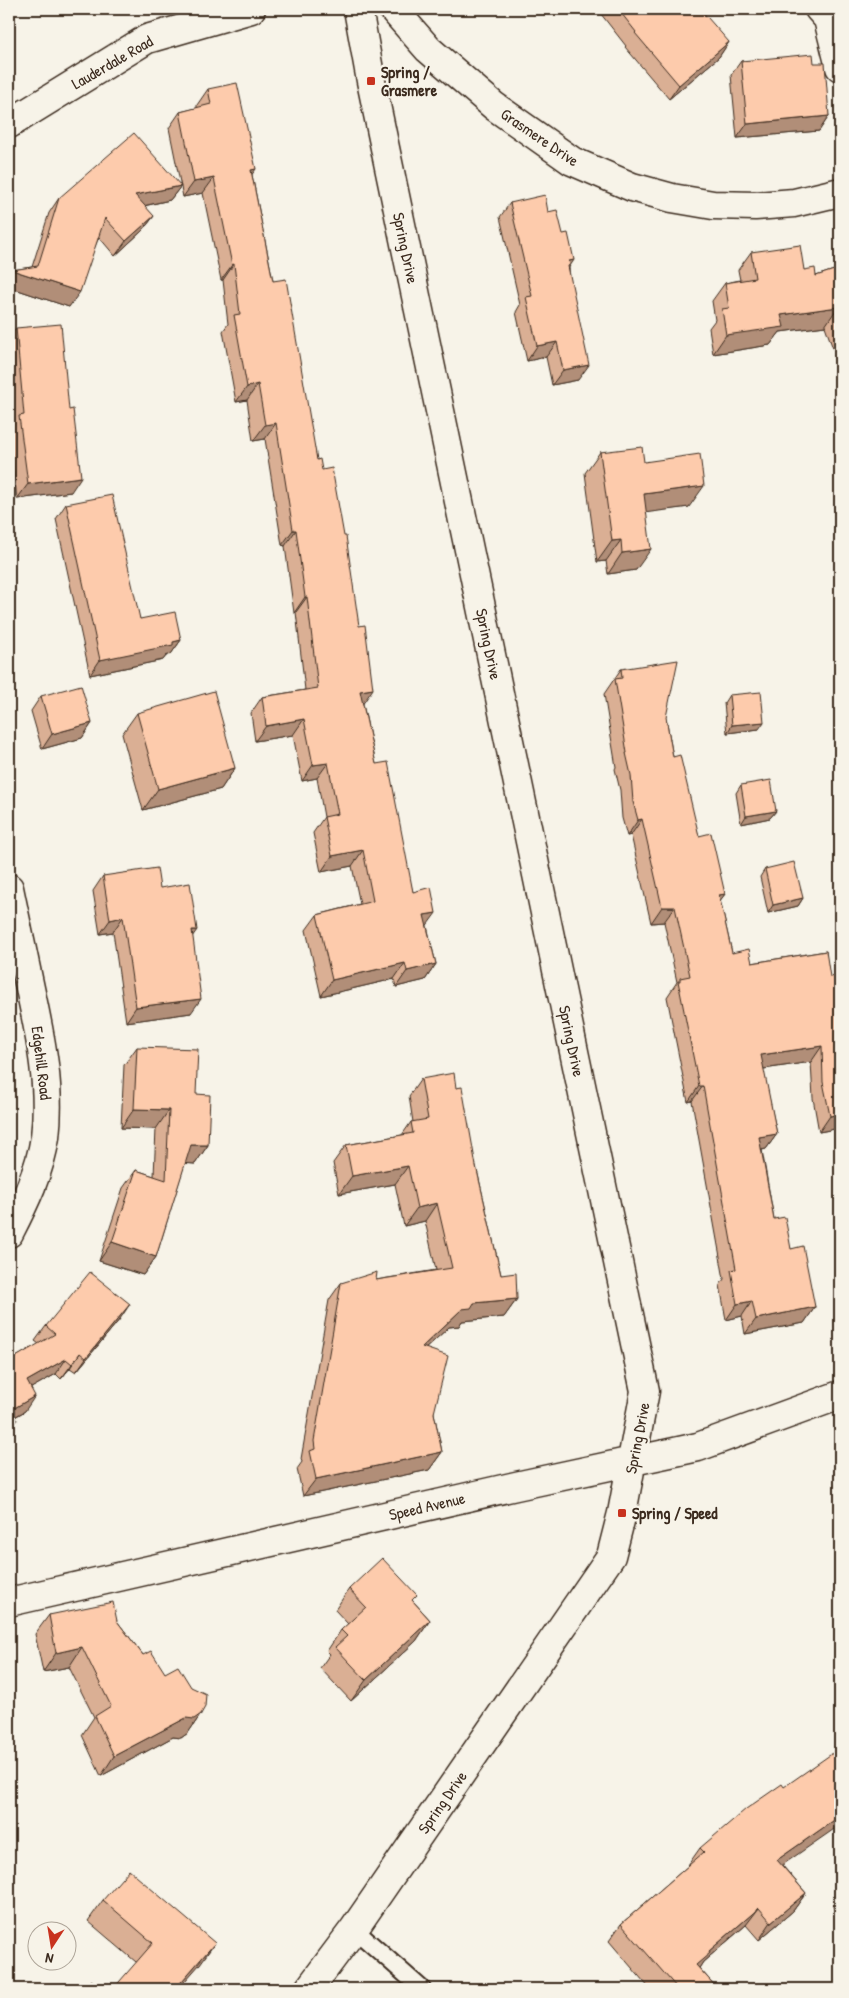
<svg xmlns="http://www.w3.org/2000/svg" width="849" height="1998" viewBox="0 0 849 1998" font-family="'Patrick Hand',sans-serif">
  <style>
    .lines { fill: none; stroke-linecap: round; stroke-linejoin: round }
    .service-casing { stroke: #3b2a1e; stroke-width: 20 }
    .minor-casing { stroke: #3b2a1e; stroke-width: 31 }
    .service { stroke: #f7f3e8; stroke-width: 16 }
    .minor { stroke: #f7f3e8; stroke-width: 28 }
    .wall { fill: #daaf94; stroke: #3b2a1e }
    .shaded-wall { fill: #b18e78; stroke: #3b2a1e }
    .building { fill: #fdcbac; stroke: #3b2a1e }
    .poi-dot { fill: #c8321e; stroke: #f7f3e8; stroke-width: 2 }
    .labels { text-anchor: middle; stroke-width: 4.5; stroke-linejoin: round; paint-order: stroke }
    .street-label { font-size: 16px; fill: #3b2a1e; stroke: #f7f3e8 }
    .poi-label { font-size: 16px; font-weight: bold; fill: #3b2a1e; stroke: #f7f3e8; text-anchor: start }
  </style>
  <rect width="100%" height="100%" fill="#f7f3e8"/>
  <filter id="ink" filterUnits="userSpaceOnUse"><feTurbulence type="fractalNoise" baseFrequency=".02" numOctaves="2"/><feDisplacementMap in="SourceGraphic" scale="10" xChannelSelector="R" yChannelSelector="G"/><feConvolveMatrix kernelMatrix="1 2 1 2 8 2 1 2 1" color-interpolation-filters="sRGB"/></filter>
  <g filter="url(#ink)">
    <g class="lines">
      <defs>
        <path id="service" d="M 354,1929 L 422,1989"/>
        <path id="minor" d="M 393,9 L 428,49 L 494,106 L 572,161 L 632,187 L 672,198 L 713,205 L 755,206 L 794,203 L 840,192
          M 819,9 L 828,19 L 840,67
          M 9,124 L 147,39 L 251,9
          M 9,888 C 16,923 24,958 31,993 C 41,1040 51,1088 45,1137 C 40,1171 25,1202 9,1233
          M 9,1602 L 516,1486 L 698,1447 L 840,1395
          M 309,1989 L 354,1929 L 611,1556 L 622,1513 L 645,1391 L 371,81 L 358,9"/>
      </defs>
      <use href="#service" class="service-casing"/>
      <use href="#minor" class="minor-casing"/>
      <use href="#service" class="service"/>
      <use href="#minor" class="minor"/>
    </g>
    <path class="wall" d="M 597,9 L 676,9 L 678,13 L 729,42 L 719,57 L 669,99 L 625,47 L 626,46 Z
      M 741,61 L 814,63 L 829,116 L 819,131 L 737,138 L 731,75 Z
      M 208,89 L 252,175 L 273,281 L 317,460 L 363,704 L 376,764 L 413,892 L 427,926 L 436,964 L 425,980 L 396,987 L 394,979 L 321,996 L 306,930 L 317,915 L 360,904 L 352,866 L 321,872 L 313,833 L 324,817 L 317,778 L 302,781 L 293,735 L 255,741 L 251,713 L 262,697 L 305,690 L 296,612 L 294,613 L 285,546 L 282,545 L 265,439 L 253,441 L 247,400 L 236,402 L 223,331 L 228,324 L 223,280 L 221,280 L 203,193 L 183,197 L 169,128 L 180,112 L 197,108 L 197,105 Z
      M 181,186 L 170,200 L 144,206 L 154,216 L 143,230 L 115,256 L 99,237 L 69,307 L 9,287 L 9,274 L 12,270 L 32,267 L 49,213 L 59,198 Z
      M 510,203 L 548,212 L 569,268 L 578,380 L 552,385 L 546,357 L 527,361 L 516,312 L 520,305 L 500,217 Z
      M 751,252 L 804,270 L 816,276 L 840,268 L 840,359 L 837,360 L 825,326 L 780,332 L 770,345 L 713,354 L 709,328 L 715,320 L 712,301 L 725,283 L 740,280 L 738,270 Z
      M 16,328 L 71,492 L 17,499 L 9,430 L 13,424 L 9,380 L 9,338 Z
      M 600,452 L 644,462 L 689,507 L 646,512 L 636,570 L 608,574 L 606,561 L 597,562 L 585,473 Z
      M 66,504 L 140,619 L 181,640 L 171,654 L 166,656 L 163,660 L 90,675 L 56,519 Z
      M 621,669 L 666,717 L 673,757 L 699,836 L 725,894 L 720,900 L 732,953 L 752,963 L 826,951 L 840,1128 L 819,1132 L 813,1098 L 811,1062 L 763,1069 L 777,1134 L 766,1149 L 762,1150 L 774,1219 L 791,1249 L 815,1307 L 804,1323 L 745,1334 L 742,1316 L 726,1320 L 720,1285 L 724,1279 L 692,1101 L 688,1102 L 667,997 L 677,982 L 664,922 L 651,923 L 631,835 L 627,836 L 622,818 L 620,790 L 615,769 L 616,767 L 604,694 Z
      M 729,695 L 759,729 L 727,733 L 724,703 Z
      M 41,696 L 92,723 L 82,738 L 42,749 L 31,711 Z
      M 137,713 L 235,768 L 221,789 L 143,810 L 122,734 Z
      M 741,785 L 776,811 L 770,818 L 741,824 L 736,793 Z
      M 765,869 L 803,898 L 798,906 L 768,913 L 760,877 Z
      M 103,876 L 160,888 L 191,1013 L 126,1022 L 113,932 L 100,934 L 93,891 Z
      M 137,1047 L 196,1094 L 208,1145 L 195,1164 L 185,1163 L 156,1257 L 143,1275 L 99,1261 L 123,1188 L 136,1170 L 154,1176 L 156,1129 L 121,1128 L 124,1065 Z
      M 421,1079 L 456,1088 L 476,1166 L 501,1275 L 517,1299 L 504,1317 L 462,1321 L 459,1326 L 449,1327 L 426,1348 L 434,1413 L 442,1452 L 429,1470 L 303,1496 L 297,1469 L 302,1462 L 301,1459 L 329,1300 L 341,1283 L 376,1280 L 436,1270 L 425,1221 L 404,1226 L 395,1184 L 339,1194 L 333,1163 L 346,1145 L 402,1135 L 411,1122 L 413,1122 L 409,1096 Z
      M 840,1184 L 840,1200 L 838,1188 Z
      M 120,1319 L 76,1372 L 70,1368 L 61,1379 L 56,1374 L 31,1388 L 25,1411 L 15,1417 L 17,1420 L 9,1431 L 9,1361 L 39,1344 L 35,1341 L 46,1326 Z
      M 349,1589 L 413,1601 L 430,1620 L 416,1641 L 351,1701 L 320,1668 L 330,1654 L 327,1651 L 341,1630 L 348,1624 L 335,1610 Z
      M 49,1615 L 117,1621 L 143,1655 L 165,1673 L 201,1714 L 188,1733 L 181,1738 L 173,1737 L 101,1776 L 82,1735 L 94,1717 L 69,1667 L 43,1672 L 35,1634 Z
      M 700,1848 L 782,1865 L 806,1893 L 793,1911 L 759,1940 L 746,1925 L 703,1962 L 699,1968 L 718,1989 L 650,1989 L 609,1941 L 621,1924 L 688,1866 L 688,1865 Z
      M 840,1896 L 840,1919 L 833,1907 Z
      M 103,1900 L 200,1964 L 136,1962 L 88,1921 Z"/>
    <path class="shaded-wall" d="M 729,42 L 719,57 L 669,99 L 679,85 Z
      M 829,116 L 819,131 L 737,138 L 747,124 Z
      M 256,169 L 245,184 L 251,170 Z
      M 214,178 L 203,193 L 183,197 L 194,182 Z
      M 181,186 L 170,200 L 125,210 L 135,195 Z
      M 154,216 L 143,230 L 115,256 L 126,241 Z
      M 574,260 L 564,275 L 569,261 Z
      M 234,264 L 223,280 L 221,280 L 232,265 Z
      M 12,270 L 80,292 L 69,307 L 9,287 L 9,274 Z
      M 838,307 L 825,326 L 780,332 L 770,345 L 713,354 L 726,335 L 781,315 Z
      M 557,342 L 546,357 L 527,361 L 537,346 Z
      M 589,365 L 578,380 L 552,385 L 563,370 Z
      M 258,384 L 247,400 L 236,402 L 247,387 Z
      M 276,423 L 265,439 L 253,441 L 265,425 Z
      M 81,477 L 71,492 L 17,499 L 28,484 Z
      M 704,486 L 689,507 L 629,515 L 644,494 Z
      M 293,530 L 296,530 L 285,546 L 282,545 Z
      M 621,540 L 606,561 L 597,562 L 612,541 Z
      M 651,549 L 636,570 L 608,574 L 622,553 Z
      M 305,597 L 307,597 L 296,612 L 294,613 Z
      M 181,640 L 171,654 L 166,656 L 163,660 L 90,675 L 100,660 Z
      M 373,689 L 362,705 L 360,691 Z
      M 304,719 L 293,735 L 255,741 L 266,726 Z
      M 764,722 L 759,729 L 727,733 L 732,725 Z
      M 92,723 L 82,738 L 42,749 L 52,734 Z
      M 328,763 L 317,778 L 302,781 L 313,765 Z
      M 235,768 L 221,789 L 143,810 L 158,789 Z
      M 776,811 L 770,818 L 741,824 L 746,816 Z
      M 642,819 L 631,835 L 627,836 L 638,820 Z
      M 363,850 L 352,866 L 321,872 L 332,856 Z
      M 725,894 L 714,909 L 719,895 Z
      M 803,898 L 798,906 L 768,913 L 773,905 Z
      M 662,907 L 675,907 L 664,922 L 651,923 Z
      M 436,913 L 425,928 L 424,915 Z
      M 123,917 L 113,932 L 100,934 L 110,920 Z
      M 192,930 L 197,930 L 187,944 Z
      M 405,963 L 394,979 L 321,996 L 332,980 Z
      M 436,964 L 425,980 L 396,987 L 407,971 Z
      M 201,999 L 191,1013 L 126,1022 L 136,1007 Z
      M 822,1046 L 811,1062 L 750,1071 L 761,1055 Z
      M 699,1086 L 703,1086 L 692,1101 L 688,1102 Z
      M 134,1109 L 169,1110 L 156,1129 L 121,1128 Z
      M 840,1114 L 840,1128 L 819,1132 L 830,1116 Z
      M 777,1134 L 766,1149 L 748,1153 L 759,1137 Z
      M 191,1145 L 208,1145 L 195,1164 L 178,1163 Z
      M 408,1166 L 395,1184 L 339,1194 L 352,1176 Z
      M 437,1203 L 425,1221 L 404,1226 L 417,1208 Z
      M 112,1242 L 156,1257 L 143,1275 L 99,1261 Z
      M 517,1299 L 504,1317 L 462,1321 L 459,1326 L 449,1327 L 409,1364 L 422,1347 L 462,1309 L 474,1303 Z
      M 752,1301 L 742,1316 L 726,1320 L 737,1304 Z
      M 130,1304 L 120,1319 L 76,1372 L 86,1358 Z
      M 815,1307 L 804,1323 L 745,1334 L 756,1319 Z
      M 80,1353 L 70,1368 L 61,1379 L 72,1364 Z
      M 66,1359 L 56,1374 L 17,1396 L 27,1381 Z
      M 35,1396 L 25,1411 L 9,1420 L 11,1410 Z
      M 17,1420 L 9,1431 L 9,1424 Z
      M 442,1452 L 429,1470 L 303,1496 L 316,1479 Z
      M 430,1620 L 416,1641 L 351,1701 L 366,1680 Z
      M 82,1647 L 69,1667 L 43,1672 L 56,1653 Z
      M 201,1714 L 188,1733 L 181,1738 L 173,1737 L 101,1776 L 114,1756 L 186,1718 Z
      M 840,1816 L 840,1825 L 765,1877 L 777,1860 Z
      M 806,1893 L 793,1911 L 759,1940 L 771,1922 Z
      M 759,1908 L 746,1925 L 703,1962 L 698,1970 L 696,1965 L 709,1951 Z
      M 215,1943 L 200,1964 L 178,1989 L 175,1989 Z"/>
    <path class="building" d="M 618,9 L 676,9 L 678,13 L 682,9 L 700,9 L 729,42 L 679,85 L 635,33 L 636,32 Z
      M 813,54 L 814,63 L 825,63 L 829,116 L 747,124 L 741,61 Z
      M 237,83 L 256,169 L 251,170 L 273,281 L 286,279 L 317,460 L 320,459 L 322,470 L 332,468 L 344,536 L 346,536 L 359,626 L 365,625 L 373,689 L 360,691 L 376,764 L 388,762 L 413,892 L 431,887 L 436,913 L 424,915 L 436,964 L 407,971 L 405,963 L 332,980 L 317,915 L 373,901 L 363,850 L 332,856 L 324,817 L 338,814 L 328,763 L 313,765 L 304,719 L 266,726 L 262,697 L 318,688 L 307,597 L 305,597 L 296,530 L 293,530 L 276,423 L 265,425 L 258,384 L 247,387 L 234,315 L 240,314 L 234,264 L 232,265 L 214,178 L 194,182 L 180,112 L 211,104 L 208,89 Z
      M 134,133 L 181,186 L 135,195 L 154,216 L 126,241 L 105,218 L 80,292 L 12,270 L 38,266 L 59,198 Z
      M 545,195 L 548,212 L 557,210 L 563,234 L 568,233 L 574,260 L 569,261 L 570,265 L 568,266 L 589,365 L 563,370 L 557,342 L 537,346 L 526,297 L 532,296 L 510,203 Z
      M 800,245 L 804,270 L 815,268 L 816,276 L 840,268 L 840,314 L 838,307 L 781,315 L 784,327 L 726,335 L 722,309 L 729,308 L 725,283 L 755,278 L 751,252 Z
      M 61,324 L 69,410 L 73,409 L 81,477 L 28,484 L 19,416 L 24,415 L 16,328 Z
      M 642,447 L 644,462 L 700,454 L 704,486 L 644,494 L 651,549 L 622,553 L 621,540 L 612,541 L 600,452 Z
      M 112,495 L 140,619 L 175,612 L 181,640 L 173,642 L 173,645 L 100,660 L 66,504 Z
      M 678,660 L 666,717 L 673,757 L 680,755 L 699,836 L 711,833 L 725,894 L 719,895 L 732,953 L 749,949 L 752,963 L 826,951 L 830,977 L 837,976 L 840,998 L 840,1114 L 830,1116 L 823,1082 L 822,1046 L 761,1055 L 777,1134 L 759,1137 L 774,1219 L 785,1217 L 791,1249 L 803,1246 L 815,1307 L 756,1319 L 752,1301 L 737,1304 L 731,1270 L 736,1269 L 703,1086 L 699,1086 L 678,981 L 680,981 L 680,978 L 690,976 L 675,907 L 662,907 L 642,819 L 638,820 L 633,802 L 631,775 L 626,753 L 627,753 L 615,679 L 622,678 L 621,669 Z
      M 81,685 L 92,723 L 52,734 L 41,696 Z
      M 214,691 L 235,768 L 158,789 L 137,713 Z
      M 761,692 L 764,722 L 732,725 L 729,695 Z
      M 771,780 L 776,811 L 746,816 L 741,785 Z
      M 794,862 L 803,898 L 773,905 L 765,869 Z
      M 157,868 L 160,888 L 190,883 L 197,930 L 192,930 L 201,999 L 136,1007 L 123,917 L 110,920 L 103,876 Z
      M 137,1047 L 198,1049 L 196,1094 L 210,1095 L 208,1145 L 191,1145 L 156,1257 L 112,1242 L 136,1170 L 166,1180 L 169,1110 L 134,1109 Z
      M 454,1073 L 456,1088 L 462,1087 L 476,1166 L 501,1275 L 516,1273 L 517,1299 L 474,1303 L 471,1308 L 462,1309 L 422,1347 L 448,1356 L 434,1413 L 442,1452 L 316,1479 L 310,1451 L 315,1449 L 314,1441 L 341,1283 L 377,1272 L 376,1280 L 452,1268 L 437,1203 L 417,1208 L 408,1166 L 352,1176 L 346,1145 L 413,1133 L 411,1122 L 428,1119 L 421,1079 Z
      M 90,1272 L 130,1304 L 86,1358 L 80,1353 L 72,1364 L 66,1359 L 27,1381 L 35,1396 L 11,1410 L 17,1420 L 9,1424 L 9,1361 L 55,1334 L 46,1326 Z
      M 382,1558 L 417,1595 L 412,1600 L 430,1620 L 366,1680 L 335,1647 L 347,1636 L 341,1630 L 366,1607 L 349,1589 Z
      M 113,1602 L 117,1621 L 143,1655 L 151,1651 L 165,1673 L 178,1666 L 191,1687 L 206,1694 L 205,1707 L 201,1714 L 194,1719 L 186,1718 L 114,1756 L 95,1716 L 111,1706 L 82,1647 L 56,1653 L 49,1615 Z
      M 840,1748 L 840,1816 L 777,1860 L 806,1893 L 771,1922 L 759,1908 L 709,1951 L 710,1953 L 696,1965 L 718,1989 L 678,1989 L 621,1924 L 704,1852 L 700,1848 L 746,1809 L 782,1784 L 784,1787 Z
      M 129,1870 L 215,1943 L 175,1989 L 113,1989 L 153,1943 L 103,1900 Z
      M 91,1980 L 102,1989 L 83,1989 Z"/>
  </g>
  <g class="poi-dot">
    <rect x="366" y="76" width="10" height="10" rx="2.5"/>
    <rect x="617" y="1508" width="10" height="10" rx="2.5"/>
  </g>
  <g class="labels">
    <g class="street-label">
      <text transform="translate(112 62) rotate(-30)" y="6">Lauderdale Road</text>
      <text transform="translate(540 137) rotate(34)" y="6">Grasmere Drive</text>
      <text transform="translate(406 248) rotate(78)" y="6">Spring Drive</text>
      <text transform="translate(489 644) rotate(78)" y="6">Spring Drive</text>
      <text transform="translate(572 1041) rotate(78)" y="6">Spring Drive</text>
      <text transform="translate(42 1063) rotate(83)" y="6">Edgehill Road</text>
      <text transform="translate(637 1438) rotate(-79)" y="6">Spring Drive</text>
      <text transform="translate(427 1506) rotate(-13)" y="6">Speed Avenue</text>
      <text transform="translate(442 1802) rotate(-55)" y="6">Spring Drive</text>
    </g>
    <g class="poi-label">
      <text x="381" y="78">Spring /<tspan x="381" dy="18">Grasmere</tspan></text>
      <text x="632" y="1519">Spring / Speed</text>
    </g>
  </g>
  <rect width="849" height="1998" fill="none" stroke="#f7f3e8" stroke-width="30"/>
  <rect x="15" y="15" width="819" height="1968" fill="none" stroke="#3b2a1e" stroke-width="2" filter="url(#ink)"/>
  <g transform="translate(52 1946) rotate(192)"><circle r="24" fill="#f7f3e8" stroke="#aca397"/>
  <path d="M0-4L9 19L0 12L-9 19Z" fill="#c8321e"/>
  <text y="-8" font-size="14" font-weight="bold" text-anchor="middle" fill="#3b2a1e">N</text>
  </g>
</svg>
